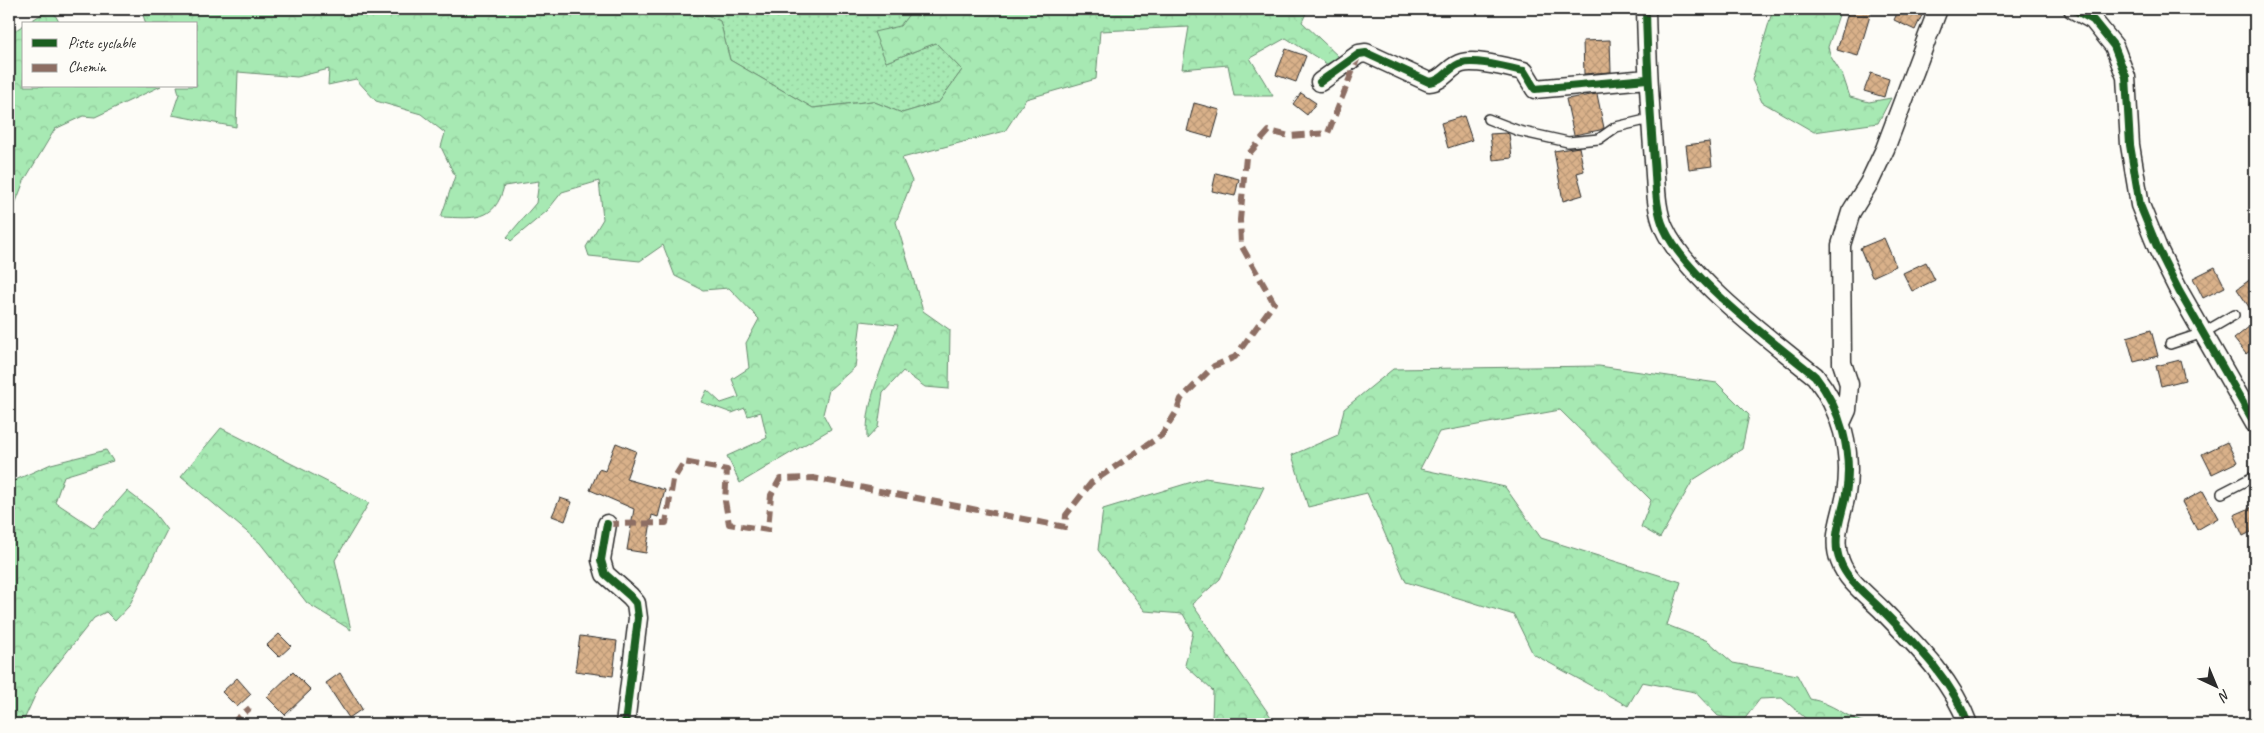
<svg xmlns="http://www.w3.org/2000/svg" width="2264" height="733" viewBox="0 0 2264 733" font-family="Caveat,sans-serif">
  <style>
    .grass { fill: url(#grass-dots); stroke: #698a6f }
    .forest { fill: url(#forest-crowns); stroke: #698a6f }
    .building { fill: url(#building-cross-hatch); stroke: #2b2b2b }
    .lines { fill: none; stroke-linecap: round; stroke-linejoin: round }
    .lane-casing { stroke: #2b2b2b; stroke-width: 12 }
    .street-casing { stroke: #2b2b2b; stroke-width: 21 }
    .lane { stroke: #fdfcf7; stroke-width: 9 }
    .street { stroke: #fdfcf7; stroke-width: 18 }
    .quiet { stroke: #8d6e63; stroke-width: 6; stroke-dasharray: 12 6; stroke-linecap: butt }
    .cycleway-casing { stroke: #fdfcf7; stroke-width: 11 }
    .cycleway { stroke: #1b5e20; stroke-width: 8 }
  </style>
  <defs>
    <pattern id="grass-dots" width="8" height="8" patternUnits="userSpaceOnUse" patternTransform="scale(1.25)"><rect width="8" height="8" fill="#a7e9b3"/><path d="M2 2h.1M6 6h.1" fill="none" stroke="#90c89a" stroke-width="1.8" stroke-linecap="round"/></pattern>
    <pattern id="forest-crowns" width="20" height="18" patternUnits="userSpaceOnUse" patternTransform="scale(1.25)"><rect width="20" height="18" fill="#a7e9b3"/><path d="M2 6a3 3 0 1 1 6 0M12 15a3 3 0 1 1 6 0" fill="none" stroke="#90c89a"/></pattern>
    <pattern id="building-cross-hatch" width="8" height="8" patternUnits="userSpaceOnUse" patternTransform="scale(1.25)"><rect width="8" height="8" fill="#d9b18a"/><path d="M0 0l8 8M0 8l8-8" fill="none" stroke="#ba9877"/></pattern>
  </defs>
  <rect width="100%" height="100%" fill="#fdfcf7"/>
  <filter id="ink" filterUnits="userSpaceOnUse"><feTurbulence type="fractalNoise" baseFrequency=".02" numOctaves="2"/><feDisplacementMap in="SourceGraphic" scale="10" xChannelSelector="R" yChannelSelector="G"/><feConvolveMatrix kernelMatrix="1 2 1 2 8 2 1 2 1" color-interpolation-filters="sRGB"/></filter>
  <g filter="url(#ink)">
    <path class="grass" d="M 694,9 L 913,9 L 901,26 L 886,62 L 936,43 L 962,70 L 939,102 L 902,113 L 872,101 L 813,108 L 730,60 L 720,21 Z"/>
    <path class="forest" d="M 50,9 L 52,9 L 60,24 L 26,24 Z
      M 141,9 L 694,9 L 720,21 L 730,60 L 813,108 L 872,101 L 902,113 L 939,102 L 962,70 L 936,43 L 886,62 L 874,32 L 900,26 L 913,9 L 1308,9 L 1302,22 L 1340,58 L 1327,64 L 1286,38 L 1250,58 L 1273,96 L 1234,96 L 1228,65 L 1182,69 L 1189,27 L 1100,31 L 1096,79 L 1026,99 L 1005,131 L 902,158 L 912,181 L 896,222 L 923,311 L 950,330 L 949,389 L 925,387 L 903,371 L 883,393 L 878,427 L 867,439 C 865,400 885,361 898,325 L 861,321 L 855,367 L 829,390 L 823,414 L 831,429 L 740,483 L 727,456 L 767,438 L 761,412 L 748,416 L 745,408 L 732,413 L 701,402 L 707,390 L 721,403 L 739,397 L 732,379 L 749,368 L 746,343 L 759,319 L 729,288 L 703,290 L 675,276 L 663,245 L 640,261 L 589,256 L 586,247 L 603,219 L 599,181 L 562,192 L 547,211 L 511,241 L 507,237 L 536,203 L 539,181 L 504,186 C 495,223 473,218 441,217 L 455,176 L 441,147 L 445,133 L 421,114 L 376,101 L 356,79 L 328,85 L 329,69 L 297,77 L 238,72 L 236,127 L 172,115 L 179,94 L 177,86 L 196,86 L 196,24 L 146,24 Z
      M 1773,9 L 1841,9 L 1828,47 L 1831,57 L 1843,76 L 1850,97 L 1869,102 L 1891,98 L 1878,123 L 1814,132 L 1762,102 L 1752,80 Z
      M 24,25 L 24,86 L 161,86 L 95,117 L 83,116 L 55,129 L 24,181 L 9,220 L 9,34 Z
      M 1599,366 L 1717,383 L 1749,415 L 1742,449 L 1693,480 L 1660,538 L 1641,527 L 1651,500 L 1560,410 L 1439,432 L 1420,469 L 1505,487 L 1541,538 L 1681,582 L 1667,625 L 1708,641 L 1733,663 L 1797,675 L 1810,699 C 1833,703 1845,717 1868,724 L 1812,724 L 1782,698 L 1760,699 L 1743,721 L 1718,716 L 1695,692 L 1642,682 L 1628,706 L 1533,654 L 1514,615 L 1406,582 L 1367,493 L 1308,507 L 1292,455 L 1338,435 L 1344,409 L 1393,369 Z
      M 221,428 L 369,503 L 335,560 L 351,630 L 307,603 L 260,543 L 181,476 Z
      M 9,446 L 11,482 L 51,464 L 106,450 L 113,461 L 64,476 L 55,502 L 94,528 L 127,491 L 152,510 L 167,530 L 129,606 L 115,621 L 106,612 L 94,618 L 39,687 L 22,724 L 9,724 Z
      M 1205,478 L 1264,487 L 1220,579 L 1192,604 L 1276,724 L 1216,724 L 1212,718 L 1213,691 L 1185,665 L 1193,632 L 1183,614 L 1145,611 L 1098,550 L 1103,509 Z"/>
    <path class="building" d="M 1849,9 L 1872,9 L 1858,56 L 1837,50 Z
      M 1899,9 L 1913,9 L 1923,13 L 1915,30 L 1894,20 Z
      M 1610,40 L 1611,72 L 1584,74 L 1583,41 Z
      M 1286,49 L 1306,56 L 1296,82 L 1276,75 Z
      M 1871,73 L 1889,79 L 1884,97 L 1864,91 Z
      M 1301,93 L 1316,103 L 1307,115 L 1293,104 Z
      M 1597,94 L 1604,128 L 1600,130 L 1574,135 L 1566,99 Z
      M 1194,103 L 1220,110 L 1212,138 L 1187,131 Z
      M 1464,116 L 1472,140 L 1448,148 L 1441,123 Z
      M 1506,133 L 1509,134 L 1512,158 L 1493,160 L 1490,134 Z
      M 1709,142 L 1712,166 L 1689,169 L 1686,145 Z
      M 1579,147 L 1584,171 L 1577,173 L 1583,195 L 1563,201 L 1554,151 Z
      M 1216,173 L 1239,179 L 1235,196 L 1212,191 Z
      M 1884,238 L 1896,266 L 1872,277 L 1860,248 Z
      M 1926,262 L 1935,280 L 1912,291 L 1903,273 Z
      M 2215,267 L 2225,287 L 2203,298 L 2193,278 Z
      M 2255,276 L 2255,316 L 2237,289 Z
      M 2250,326 L 2255,333 L 2255,347 L 2246,354 L 2234,339 Z
      M 2151,330 L 2158,356 L 2134,362 L 2127,337 Z
      M 2180,360 L 2185,380 L 2161,386 L 2156,366 Z
      M 2227,442 L 2237,462 L 2212,474 L 2202,454 Z
      M 616,443 L 636,451 L 626,479 L 665,490 L 658,517 L 652,515 L 646,553 L 627,550 L 634,509 L 590,490 L 599,469 L 605,471 Z
      M 2203,491 L 2218,518 L 2197,530 L 2182,502 Z
      M 560,498 L 572,502 L 565,521 L 552,516 Z
      M 2255,506 L 2255,530 L 2243,536 L 2234,515 Z
      M 279,634 L 291,646 L 279,657 L 267,645 Z
      M 580,636 L 617,641 L 613,676 L 575,671 Z
      M 293,672 L 311,690 L 285,715 L 267,697 Z
      M 340,673 L 362,709 L 349,718 L 326,683 Z
      M 237,678 L 251,694 L 237,707 L 222,692 Z"/>
    <g class="lines">
      <defs>
        <path id="lane" d="M 1488,119 L 1519,131 L 1568,142 L 1599,139 L 1616,127 L 1650,119
          M 2170,344 L 2203,333 L 2234,315
          M 2222,493 L 2255,476"/>
        <path id="street" d="M 1646,9 C 1647,60 1650,110 1654,161 C 1656,182 1655,208 1664,228 C 1685,276 1773,342 1815,376 C 1841,409 1853,452 1846,494 C 1842,516 1831,539 1840,561 C 1847,581 1867,595 1882,610 C 1914,643 1952,679 1968,724
          M 2073,9 L 2093,20 L 2114,46 L 2126,77 L 2130,145 L 2140,205 L 2158,249 L 2179,291 L 2255,424
          M 1320,82 L 1359,54 L 1366,53 L 1429,82 C 1444,81 1449,66 1462,63 C 1478,59 1508,68 1524,71 L 1535,89 L 1647,79
          M 1841,423 L 1847,410 L 1849,384 L 1842,363 L 1841,245 L 1851,212 L 1869,183 L 1885,149 L 1938,9
          M 607,524 L 601,560 L 605,574 L 630,596 L 636,603 L 638,618 L 625,724"/>
      </defs>
      <use href="#lane" class="lane-casing"/>
      <use href="#street" class="street-casing"/>
      <use href="#lane" class="lane"/>
      <use href="#street" class="street"/>
      <path class="quiet" d="M 607,524 L 666,523 L 673,480 L 684,462 L 727,470 L 725,501 L 729,524 L 768,530 L 771,495 L 780,479 L 813,478 L 1065,527 L 1066,515 L 1091,483 L 1162,435 L 1177,411 L 1181,399 L 1214,366 L 1235,357 L 1274,303 L 1241,245 L 1240,220 L 1246,157 L 1269,131 L 1289,136 L 1328,133 L 1358,57
        M 231,724 L 250,708"/>
      <defs>
        <path id="cycleway" d="M 1646,9 C 1647,60 1650,110 1654,161 C 1656,182 1655,208 1664,228 C 1685,276 1773,342 1815,376 C 1841,409 1853,452 1846,494 C 1842,516 1831,539 1840,561 C 1847,581 1867,595 1882,610 C 1914,643 1952,679 1968,724
          M 2073,9 L 2093,20 L 2114,46 L 2126,77 L 2130,145 L 2140,205 L 2158,249 L 2179,291 L 2255,424
          M 1320,82 L 1359,54 L 1366,53 L 1429,82 C 1444,81 1449,66 1462,63 C 1478,59 1508,68 1524,71 L 1535,89 L 1647,79
          M 607,524 L 601,560 L 605,574 L 630,596 L 636,603 L 638,618 L 625,724"/>
      </defs>
      <use href="#cycleway" class="cycleway-casing"/>
      <use href="#cycleway" class="cycleway"/>
    </g>
  </g>
  <rect width="2264" height="733" fill="none" stroke="#fdfcf7" stroke-width="30"/>
  <rect x="15" y="15" width="2234" height="703" fill="none" stroke="#2b2b2b" stroke-width="2" filter="url(#ink)"/>
  <rect x="22" y="22" width="175" height="65" fill="#fdfcf7" stroke="#a9a8a5"/>
  <rect x="32" y="39" width="25" height="8" fill="#1b5e20" stroke="#a9a8a5"/>
  <text x="68" y="48" font-size="15" fill="#2b2b2b">Piste cyclable</text>
  <rect x="32" y="64" width="25" height="8" fill="#8d6e63" stroke="#a9a8a5"/>
  <text x="68" y="72" font-size="15" fill="#2b2b2b">Chemin</text>
  <g transform="translate(2216 686) rotate(136)" stroke="#fdfcf7" stroke-width="4" paint-order="stroke">
  <path d="M0-4L9 19L0 12L-9 19Z" fill="#2b2b2b"/>
  <text y="-8" font-size="14" font-weight="bold" text-anchor="middle" fill="#2b2b2b">N</text>
  </g>
</svg>
